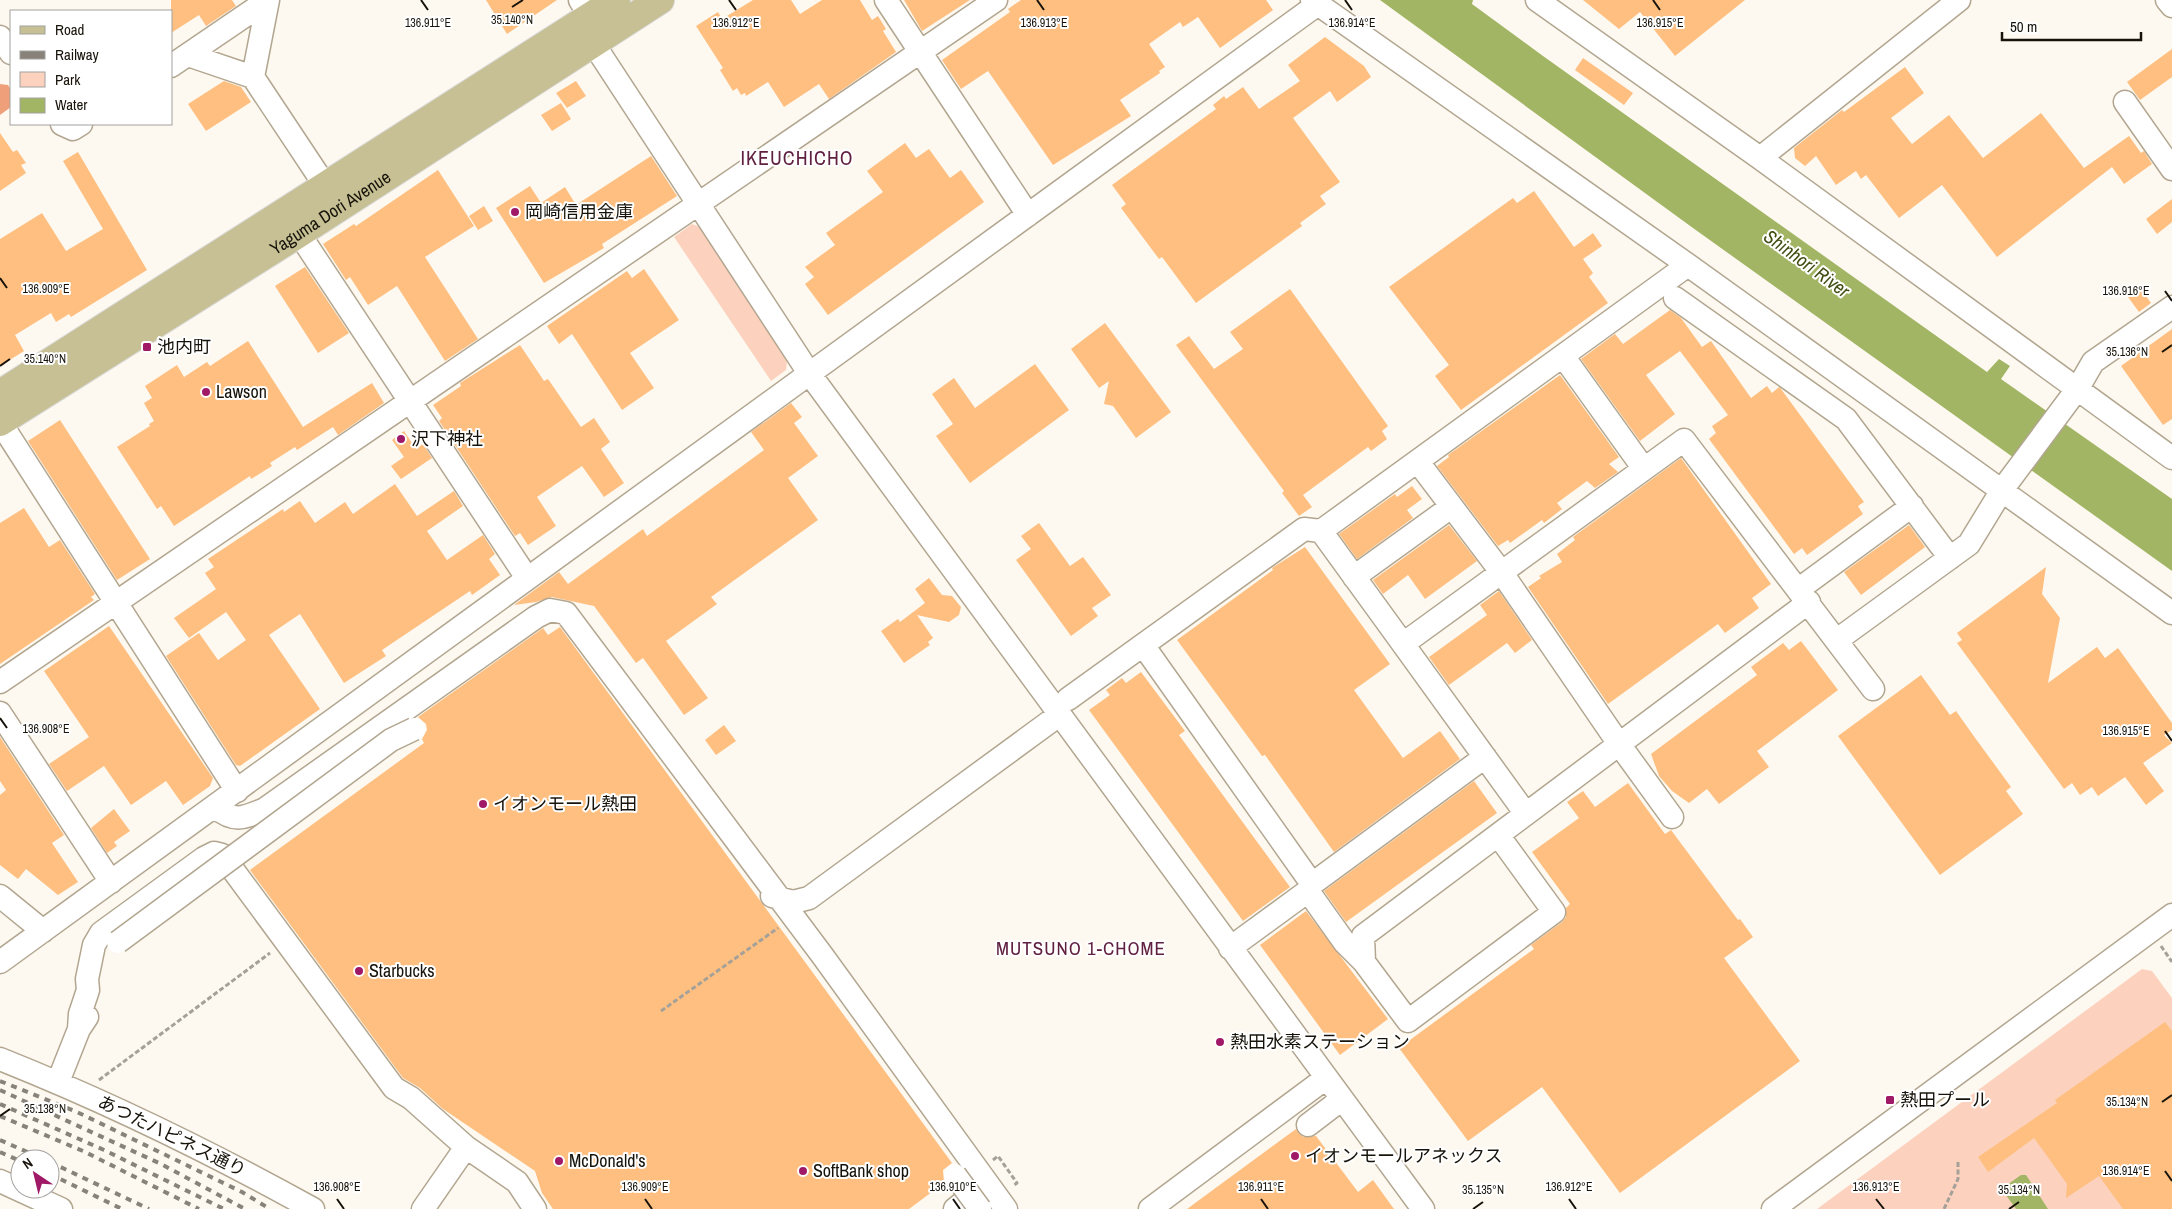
<svg xmlns="http://www.w3.org/2000/svg" width="2172" height="1209" viewBox="0 0 2172 1209" font-family="'Archivo Narrow','Noto Sans JP',sans-serif">
  <style>
    .green { fill: #fcd2bf }
    .forest { fill: #efa07a }
    .water { fill: #a2b565 }
    .building { fill: #febf80 }
    .lines { fill: none; stroke-linecap: round; stroke-linejoin: round }
    .minor-casing { stroke: #b2a690; stroke-width: 25 }
    .major-casing { stroke: #dad9d8; stroke-width: 30 }
    .path { stroke: #a5a198; stroke-width: 3; stroke-dasharray: 5 2.5; stroke-linecap: butt }
    .minor { stroke: #fff; stroke-width: 22 }
    .major { stroke: #c6c094; stroke-width: 28 }
    .rail { stroke: #88837a; stroke-width: 4; stroke-dasharray: 6 6; stroke-linecap: butt }
    .minor-bridge-casing { stroke: #b2a690; stroke-width: 25; stroke-linecap: butt }
    .minor-bridge { stroke: #fff; stroke-width: 22 }
    .ticks { fill: none; stroke: #17130a; stroke-width: 2 }
    .poi-dot { fill: #a01967; stroke: #fff; stroke-width: 2 }
    .labels { text-anchor: middle; stroke-width: 4; stroke-linejoin: round; paint-order: stroke }
    .street-label { font-size: 18px; fill: #17130a; stroke: #fff }
    .poi-label { font-size: 18px; fill: #17130a; stroke: #fff; text-anchor: start }
    .water-label { font-size: 19px; font-style: italic; fill: #414d11; stroke: #fff }
    .neighbourhood-label { font-size: 19px; letter-spacing: 1px; fill: #602040; stroke: #fff }
    .quarter-label { font-size: 20px; letter-spacing: 1px; fill: #602040; stroke: #fff }
    .ticks-label { font-size: 12px; text-anchor: middle; fill: #17130a; stroke: #fff; stroke-width: 4; stroke-linejoin: round; paint-order: stroke }
  </style>
  <rect width="100%" height="100%" fill="#fef9f0"/>
  <path class="green" d="M 692,224 L 700,227 L 787,361 L 786,370 L 771,381 L 674,237 Z
    M 2142,969 L 2152,971 L 2172,998 L 2172,1209 L 1817,1209 Z"/>
  <path class="forest" d="M 0,84 L 8,85 L 11,90 L 11,107 L 0,115 Z"/>
  <path class="water" d="M 1380,0 L 1473,0 L 1472,4 L 1543,56 L 1987,372 L 1999,359 L 2010,366 L 2001,379 L 2172,499 L 2172,571 L 1693,228 Z
    M 2021,1175 L 2026,1175 L 2048,1209 L 2016,1209 L 2003,1191 L 2004,1187 Z"/>
  <path class="building" d="M 171,0 L 232,0 L 236,6 L 206,26 L 199,15 L 171,33 Z
    M 486,0 L 557,0 L 507,34 Z
    M 753,0 L 791,0 L 800,14 L 822,0 L 860,0 L 872,20 L 878,16 L 886,29 L 883,31 L 896,52 L 829,99 L 819,84 L 784,107 L 768,82 L 746,96 L 745,93 L 741,95 L 737,88 L 733,91 L 720,70 L 723,68 L 696,26 L 718,12 L 722,19 Z
    M 904,0 L 970,0 L 922,31 Z
    M 1021,0 L 1266,0 L 1273,10 L 1220,48 L 1198,17 L 1183,27 L 1180,22 L 1149,44 L 1165,67 L 1159,71 L 1160,73 L 1120,100 L 1131,116 L 1053,165 L 988,71 L 961,89 L 942,60 L 1010,12 L 1008,9 Z
    M 1583,0 L 1745,0 L 1675,56 L 1640,12 L 1619,29 Z
    M 1325,37 L 1364,66 L 1371,77 L 1337,102 L 1330,91 L 1293,118 L 1340,182 L 1320,196 L 1326,204 L 1300,223 L 1302,226 L 1196,303 L 1162,257 L 1159,259 L 1121,208 L 1126,204 L 1112,185 L 1216,109 L 1213,105 L 1224,96 L 1226,99 L 1243,87 L 1259,109 L 1300,81 L 1288,65 Z
    M 2172,49 L 2172,77 L 2140,100 L 2127,82 Z
    M 1583,58 L 1633,93 L 1624,105 L 1575,70 Z
    M 1905,67 L 1924,93 L 1891,118 L 1912,144 L 1949,115 L 1983,158 L 2041,113 L 2084,168 L 2129,136 L 2141,153 L 2144,151 L 2152,164 L 2124,184 L 2112,167 L 1997,257 L 1942,185 L 1899,218 L 1866,175 L 1861,179 L 1856,171 L 1836,185 L 1816,156 L 1805,166 L 1795,158 L 1794,148 L 1842,110 L 1844,112 Z
    M 224,81 L 241,87 L 251,102 L 206,131 L 188,104 Z
    M 576,81 L 586,96 L 567,108 L 556,93 Z
    M 561,103 L 571,119 L 552,131 L 541,115 Z
    M 0,133 L 13,152 L 17,150 L 26,163 L 21,165 L 26,173 L 0,191 Z
    M 905,143 L 916,158 L 929,149 L 950,178 L 961,170 L 984,202 L 828,315 L 805,284 L 814,277 L 805,267 L 835,245 L 826,233 L 883,192 L 867,171 Z
    M 78,152 L 147,270 L 71,317 L 69,314 L 56,322 L 51,313 L 15,335 L 24,351 L 0,366 L 0,239 L 42,213 L 66,251 L 103,229 L 63,161 Z
    M 651,156 L 677,196 L 602,244 L 604,248 L 544,283 L 496,208 L 530,186 L 541,203 L 565,187 L 576,205 Z
    M 438,170 L 474,226 L 425,257 L 478,339 L 445,361 L 397,286 L 368,305 L 350,277 L 346,280 L 323,244 L 354,224 L 356,226 Z
    M 1534,191 L 1574,247 L 1593,233 L 1602,246 L 1583,259 L 1593,273 L 1589,277 L 1608,303 L 1461,410 L 1435,376 L 1449,365 L 1389,287 L 1513,198 L 1517,203 Z
    M 2172,199 L 2172,222 L 2157,234 L 2146,219 Z
    M 484,206 L 493,221 L 478,230 L 469,216 Z
    M 305,267 L 349,333 L 318,353 L 275,286 Z
    M 644,269 L 679,320 L 630,353 L 654,388 L 622,410 L 572,334 L 559,344 L 547,326 L 627,271 L 632,278 Z
    M 2137,284 L 2151,303 L 2139,312 L 2125,293 Z
    M 1290,289 L 1388,426 L 1382,431 L 1387,439 L 1371,451 L 1368,447 L 1303,495 L 1312,507 L 1299,516 L 1282,493 L 1284,491 L 1176,345 L 1189,336 L 1214,369 L 1243,349 L 1230,332 Z
    M 1670,310 L 1681,318 L 1702,347 L 1711,341 L 1751,398 L 1767,386 L 1772,393 L 1779,387 L 1781,389 L 1864,502 L 1858,506 L 1863,514 L 1807,555 L 1802,548 L 1794,554 L 1709,439 L 1716,433 L 1712,426 L 1728,415 L 1680,351 L 1646,375 L 1675,414 L 1640,441 L 1581,359 L 1615,334 L 1623,344 Z
    M 1105,323 L 1171,412 L 1136,438 L 1113,406 L 1104,404 L 1109,381 L 1099,388 L 1071,349 Z
    M 2172,329 L 2172,419 L 2163,425 L 2121,366 Z
    M 248,341 L 303,427 L 372,383 L 384,403 L 338,435 L 333,427 L 297,450 L 295,447 L 270,463 L 272,466 L 251,479 L 250,476 L 174,526 L 161,506 L 157,509 L 117,447 L 150,426 L 149,424 L 154,421 L 144,403 L 152,398 L 145,386 L 177,365 L 184,377 L 207,362 L 210,366 Z
    M 520,345 L 544,381 L 548,379 L 581,427 L 594,418 L 610,442 L 601,449 L 624,483 L 604,497 L 582,466 L 537,497 L 556,526 L 528,545 L 520,533 L 515,536 L 439,421 L 442,418 L 433,405 L 461,386 L 460,383 Z
    M 1035,364 L 1069,410 L 970,483 L 936,436 L 953,424 L 932,394 L 954,378 L 975,408 Z
    M 1560,375 L 1619,457 L 1609,464 L 1618,472 L 1595,488 L 1587,481 L 1557,503 L 1562,509 L 1544,523 L 1542,520 L 1510,543 L 1508,540 L 1498,546 L 1437,466 L 1449,457 L 1448,455 Z
    M 791,403 L 802,417 L 794,423 L 818,456 L 788,478 L 818,520 L 711,597 L 717,604 L 666,641 L 708,698 L 684,715 L 643,658 L 636,663 L 594,606 L 552,597 L 536,602 L 514,605 L 559,572 L 568,584 L 643,529 L 647,536 L 764,450 L 751,432 Z
    M 60,420 L 150,559 L 117,580 L 28,441 Z
    M 404,431 L 416,449 L 423,444 L 432,458 L 401,479 L 391,466 L 404,457 L 392,440 Z
    M 1681,458 L 1771,584 L 1752,598 L 1759,608 L 1725,633 L 1718,624 L 1608,704 L 1528,587 L 1541,578 L 1539,576 L 1562,562 L 1557,554 L 1575,540 L 1573,537 Z
    M 395,484 L 417,516 L 454,491 L 463,506 L 427,531 L 447,560 L 483,535 L 495,554 L 489,559 L 500,575 L 472,595 L 470,591 L 382,650 L 386,656 L 344,683 L 300,614 L 269,635 L 320,709 L 240,766 L 236,765 L 166,656 L 199,633 L 218,660 L 246,640 L 226,612 L 189,638 L 174,618 L 216,589 L 205,573 L 214,567 L 208,559 L 283,509 L 284,512 L 300,501 L 315,523 L 345,502 L 353,514 Z
    M 1412,486 L 1422,499 L 1407,510 L 1413,518 L 1357,559 L 1339,534 L 1395,494 L 1397,497 Z
    M 24,508 L 49,547 L 60,540 L 95,594 L 91,597 L 94,600 L 0,664 L 0,523 Z
    M 1039,523 L 1070,566 L 1083,557 L 1111,595 L 1092,608 L 1098,616 L 1071,636 L 1016,560 L 1031,549 L 1021,536 Z
    M 1449,525 L 1477,561 L 1425,599 L 1408,575 L 1383,594 L 1373,580 Z
    M 1909,525 L 1925,547 L 1861,595 L 1844,572 Z
    M 1305,547 L 1390,664 L 1354,690 L 1403,758 L 1440,731 L 1460,759 L 1334,852 L 1265,755 L 1262,756 L 1177,640 L 1273,570 L 1272,568 Z
    M 2046,567 L 2042,594 L 2060,618 L 2048,683 L 2097,647 L 2105,658 L 2118,648 L 2172,723 L 2172,730 L 2164,735 L 2172,743 L 2143,763 L 2164,791 L 2146,805 L 2125,777 L 2098,796 L 2092,787 L 2080,795 L 2072,783 L 2064,789 L 1957,643 L 1962,640 L 1957,633 Z
    M 929,578 L 942,595 L 952,596 L 961,607 L 959,615 L 949,622 L 917,615 L 933,638 L 928,642 L 930,645 L 904,663 L 881,631 L 898,619 L 900,622 L 925,603 L 915,589 Z
    M 1499,591 L 1532,640 L 1515,653 L 1507,643 L 1449,685 L 1429,657 L 1487,615 L 1480,605 Z
    M 109,626 L 213,778 L 210,786 L 183,805 L 166,781 L 131,805 L 104,766 L 67,791 L 49,764 L 89,737 L 44,671 Z
    M 560,627 L 952,1163 L 943,1170 L 944,1183 L 909,1209 L 553,1209 L 542,1193 L 535,1171 L 443,1109 L 420,1088 L 403,1078 L 250,870 L 424,743 L 422,739 L 427,730 L 426,724 L 418,717 L 543,628 L 548,635 Z
    M 1801,641 L 1838,690 L 1757,751 L 1769,767 L 1719,804 L 1707,789 L 1689,803 L 1672,791 L 1659,776 L 1651,754 L 1757,675 L 1751,667 L 1783,643 L 1789,650 Z
    M 1141,672 L 1185,731 L 1179,735 L 1290,887 L 1243,921 L 1089,710 L 1110,695 L 1106,690 L 1122,678 L 1126,683 Z
    M 1921,675 L 1950,715 L 1956,711 L 1973,735 L 2011,787 L 2006,791 L 2023,814 L 1940,875 L 1838,736 Z
    M 724,725 L 736,741 L 716,755 L 705,740 Z
    M 0,737 L 64,835 L 52,843 L 78,882 L 58,895 L 26,869 L 18,879 L 0,865 L 0,795 L 6,790 L 0,781 Z
    M 1474,781 L 1497,813 L 1346,922 L 1324,891 Z
    M 1628,783 L 1665,834 L 1671,830 L 1738,920 L 1740,919 L 1753,937 L 1724,958 L 1800,1061 L 1620,1193 L 1542,1087 L 1468,1141 L 1399,1048 L 1534,949 L 1531,945 L 1562,922 L 1566,917 L 1566,908 L 1570,904 L 1532,852 L 1579,818 L 1567,802 L 1583,791 L 1595,807 Z
    M 114,809 L 130,831 L 114,842 L 117,846 L 107,853 L 91,828 Z
    M 1306,911 L 1388,1019 L 1340,1055 L 1260,945 Z
    M 2165,1022 L 2172,1031 L 2172,1209 L 2123,1209 L 2099,1176 L 2066,1198 L 2067,1184 L 2034,1138 L 1988,1172 L 1978,1157 L 2057,1103 L 2055,1100 Z
    M 1296,1129 L 1303,1137 L 1316,1136 L 1358,1192 L 1373,1180 L 1394,1209 L 1187,1209 Z"/>
  <g class="lines">
    <defs>
      <path id="minor" d="M 580,0 L 599,30
        M 886,0 L 1028,215
        M 1312,0 L 1688,265 L 2172,613
        M 1537,0 L 1760,158 L 2172,458
        M 2167,0 L 2172,6
        M 0,37 L 11,53
        M 593,43 L 809,373 L 1423,1209
        M 171,66 L 268,0 L 253,77 L 188,55
        M 253,77 L 326,187
        M 2125,102 L 2172,169
        M 62,124 L 73,129 L 81,124
        M 1760,158 L 1959,0
        M 290,220 L 527,578
        M 1675,298 L 1846,419 L 1950,558
        M 1563,356 L 1644,469
        M 0,422 L 237,791
        M 1418,462 L 1502,573 L 1619,744 L 1672,817
        M 1321,531 L 1688,265
        M 1354,577 L 1451,507
        M 1799,589 L 1912,506
        M 1837,640 L 1969,544 L 2002,490 L 2078,388 L 2093,362 L 2172,307
        M 1143,645 L 1312,884 L 1485,757
        M 0,682 L 996,0
        M 1068,699 L 1304,529 L 1321,531 L 1403,644
        M 0,713 L 111,882
        M 215,807 C 234,823 244,818 265,809 L 536,617 L 550,610 L 566,613 L 822,955 L 1006,1209
        M 1526,814 L 1403,644 L 1684,440 L 1873,689
        M 1498,835 L 1554,912 L 1408,1021 L 1364,962 L 1363,936 L 1809,602
        M 1308,891 L 1345,943 L 1364,962
        M 0,896 L 43,931
        M 772,896 L 793,902 L 809,898 L 1059,715
        M 1230,948 L 1308,891 L 1312,884
        M 0,962 L 1318,4
        M 79,1029 L 80,1014 L 88,990 L 87,979 L 94,945 L 101,933 L 204,858 L 214,853 L 222,855 L 394,1088 L 411,1098 L 466,1147 L 517,1182 L 535,1209
        M 0,1059 C 108,1102 212,1153 313,1209
        M 58,1082 L 79,1029 L 87,1017
        M 1308,1125 L 1342,1099
        M 0,1181 L 61,1209
        M 423,1209 L 466,1147
        M 955,1209 L 986,1184
        M 1150,1209 L 1326,1078
        M 1773,1209 L 2172,915"/>
      <g id="major">
        <path d="M 0,394 L 616,0"/>
        <path id="s1" d="M 0,422 L 298,234 L 660,0"/>
      </g>
    </defs>
    <use href="#minor" class="minor-casing"/>
    <use href="#major" class="major-casing"/>
    <path class="path" d="M 2161,946 L 2172,962
      M 661,1011 L 778,928
      M 99,1080 L 270,953
      M 993,1160 L 998,1156 L 1017,1183 L 1013,1186
      M 1944,1209 L 1958,1179 L 1958,1161"/>
    <use href="#minor" class="minor"/>
    <use href="#major" class="major"/>
    <path class="rail" d="M 0,1081 L 77,1112 L 242,1192 L 270,1209
      M 0,1090 L 161,1164 L 245,1209
      M 0,1104 L 104,1150 L 224,1209
      M 0,1116 L 83,1151 L 199,1209
      M 0,1140 L 43,1159
      M 0,1152 L 20,1161
      M 50,1162 L 149,1209
      M 50,1174 L 122,1209"/>
    <defs>
      <path id="minor-bridge" d="M 118,942 L 391,740 L 414,729
        M 955,1175 L 980,1209"/>
    </defs>
    <use href="#minor-bridge" class="minor-bridge-casing"/>
    <use href="#minor-bridge" class="minor-bridge"/>
  </g>
  <path class="ticks" d="M 421,0 L 428,10M 729,0 L 736,10M 1037,0 L 1044,10M 1345,0 L 1352,10M 1653,0 L 1660,10M 512,7 L 523,0M 0,278 L 7,288M 2165,291 L 2172,301M 2162,352 L 2172,345M 0,366 L 10,359M 0,718 L 7,728M 2165,731 L 2172,741M 2162,1102 L 2172,1095M 0,1116 L 10,1109M 2165,1171 L 2172,1181M 337,1199 L 344,1209M 645,1199 L 652,1209M 953,1199 L 960,1209M 1261,1199 L 1268,1209M 1569,1199 L 1576,1209M 1876,1199 L 1884,1209M 1473,1209 L 1483,1202M 2009,1209 L 2019,1202"/>
  <g class="poi-dot">
    <circle cx="515" cy="212" r="5"/>
    <rect x="142" y="342" width="10" height="10" rx="2.5"/>
    <circle cx="206" cy="392" r="5"/>
    <circle cx="401" cy="439" r="5"/>
    <circle cx="483" cy="804" r="5"/>
    <circle cx="359" cy="971" r="5"/>
    <circle cx="1220" cy="1042" r="5"/>
    <rect x="1885" y="1095" width="10" height="10" rx="2.5"/>
    <circle cx="1295" cy="1156" r="5"/>
    <circle cx="559" cy="1161" r="5"/>
    <circle cx="803" cy="1171" r="5"/>
  </g>
  <g class="labels">
    <g class="street-label">
      <text dy="6" stroke="none"><textPath href="#s1" startOffset="391">Yaguma Dori Avenue</textPath></text>
      <text transform="translate(172 1136) rotate(26)" y="6">あつたハピネス通り</text>
    </g>
    <g class="poi-label">
      <text x="525" y="218">岡崎信用金庫</text>
      <text x="157" y="353">池内町</text>
      <text x="216" y="398">Lawson</text>
      <text x="411" y="445">沢下神社</text>
      <text x="493" y="810">イオンモール熱田</text>
      <text x="369" y="977">Starbucks</text>
      <text x="1230" y="1048">熱田水素ステーション</text>
      <text x="1900" y="1106">熱田プール</text>
      <text x="1305" y="1162">イオンモールアネックス</text>
      <text x="569" y="1167">McDonald's</text>
      <text x="813" y="1177">SoftBank shop</text>
    </g>
    <g class="water-label">
      <text transform="translate(1807 263) rotate(36)" y="7">Shinhori River</text>
    </g>
    <g class="neighbourhood-label">
      <text x="1081" y="955">MUTSUNO 1-CHOME</text>
    </g>
    <g class="quarter-label">
      <text x="797" y="165">IKEUCHICHO</text>
    </g>
  </g>
  <g class="ticks-label">
    <text x="512" y="24">35.140°N</text>
    <text x="1352" y="27">136.914°E</text>
    <text x="1660" y="27">136.915°E</text>
    <text x="428" y="27">136.911°E</text>
    <text x="736" y="27">136.912°E</text>
    <text x="1044" y="27">136.913°E</text>
    <text x="46" y="293">136.909°E</text>
    <text x="2126" y="295">136.916°E</text>
    <text x="2127" y="356">35.136°N</text>
    <text x="45" y="363">35.140°N</text>
    <text x="46" y="733">136.908°E</text>
    <text x="2126" y="735">136.915°E</text>
    <text x="2127" y="1106">35.134°N</text>
    <text x="45" y="1113">35.138°N</text>
    <text x="2126" y="1175">136.914°E</text>
    <text x="337" y="1191">136.908°E</text>
    <text x="645" y="1191">136.909°E</text>
    <text x="953" y="1191">136.910°E</text>
    <text x="1261" y="1191">136.911°E</text>
    <text x="1569" y="1191">136.912°E</text>
    <text x="1876" y="1191">136.913°E</text>
    <text x="1483" y="1194">35.135°N</text>
    <text x="2019" y="1194">35.134°N</text>
  </g>
  <rect x="10" y="10" width="162" height="115" fill="#ffffff" stroke="#a2a19d"/>
  <rect x="20" y="26" width="25" height="8" fill="#c6c094" stroke="#a2a19d"/>
  <text x="55" y="35" font-size="15" fill="#17130a">Road</text>
  <rect x="20" y="51" width="25" height="8" fill="#88837a" stroke="#a2a19d"/>
  <text x="55" y="60" font-size="15" fill="#17130a">Railway</text>
  <rect x="20" y="72" width="25" height="15" fill="#fcd2bf" stroke="#a2a19d"/>
  <text x="55" y="85" font-size="15" fill="#17130a">Park</text>
  <rect x="20" y="98" width="25" height="15" fill="#a2b565" stroke="#a2a19d"/>
  <text x="55" y="110" font-size="15" fill="#17130a">Water</text>
  <g transform="translate(35 1174) rotate(325)"><circle r="24" fill="#ffffff" stroke="#a2a19d"/>
  <path d="M0-4L9 19L0 12L-9 19Z" fill="#a01967"/>
  <text y="-8" font-size="14" font-weight="bold" text-anchor="middle" fill="#17130a">N</text>
  </g>
  <path d="M2002 32v8h139v-8" fill="none" stroke="#17130a" stroke-width="2.5"/>
  <text x="2010" y="32" font-size="15" fill="#17130a" stroke="#ffffff" stroke-width="4" paint-order="stroke">50 m</text>
</svg>
